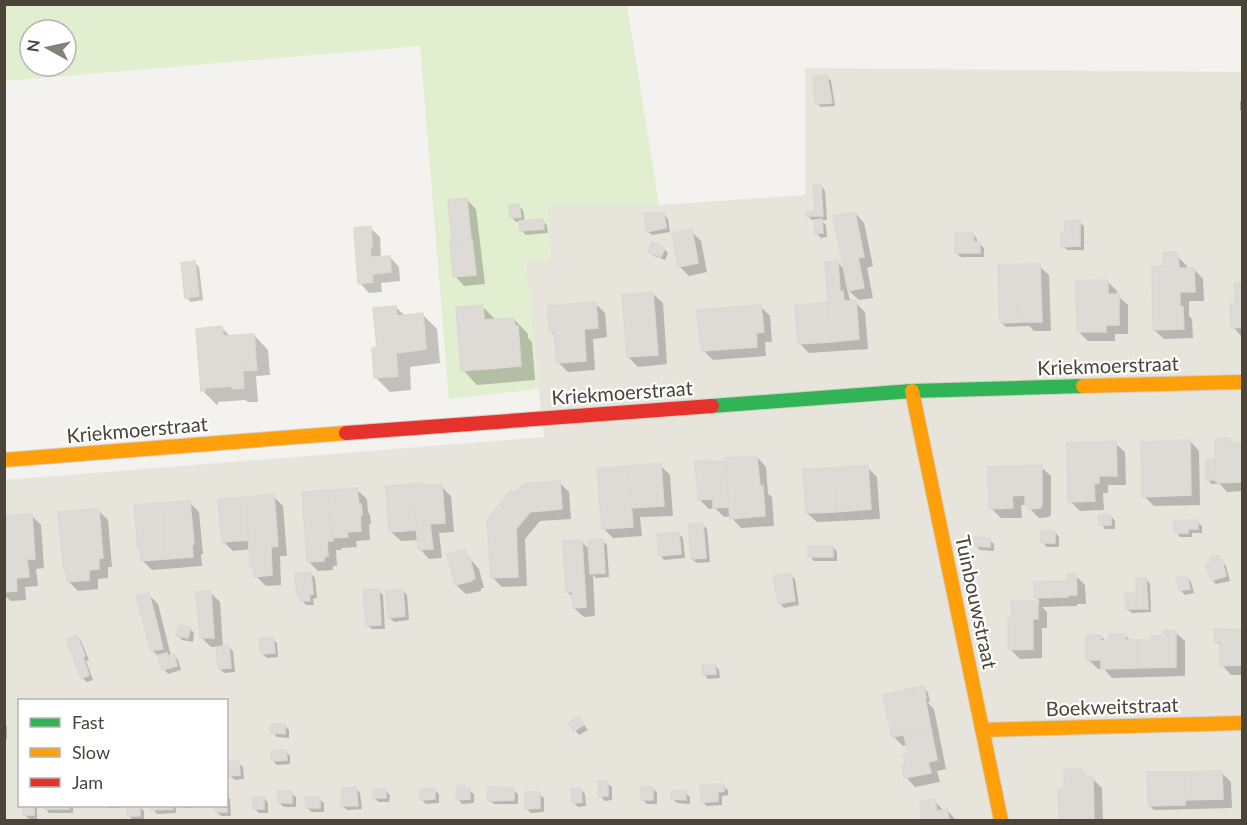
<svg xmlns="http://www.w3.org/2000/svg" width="1247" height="825" viewBox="0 0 1247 825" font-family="Lato,sans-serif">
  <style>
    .residential { fill: #e7e4dc; fill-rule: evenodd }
    .green { fill: #e1eecf; fill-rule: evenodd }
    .shadow { fill: #0003 }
    .building { fill: #dedbd6; stroke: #dcd9d4; stroke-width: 1.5 }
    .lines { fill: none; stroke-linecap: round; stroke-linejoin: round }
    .fast-casing { stroke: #d3cfc5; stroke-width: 16 }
    .slow-casing { stroke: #d3cfc5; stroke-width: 16 }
    .jam-casing { stroke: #d3cfc5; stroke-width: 16 }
    .fast { stroke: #30b455; stroke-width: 14 }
    .slow { stroke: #ff9f0a; stroke-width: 14 }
    .jam { stroke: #e5322d; stroke-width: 14 }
    .labels { text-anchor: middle; stroke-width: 4.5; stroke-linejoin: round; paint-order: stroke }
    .street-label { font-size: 20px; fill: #4b4439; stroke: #fff }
  </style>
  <rect width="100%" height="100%" fill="#f4f2ee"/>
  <path class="residential" d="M 805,68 L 1242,72 L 1242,820 L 5,820 L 5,480 L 544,437 L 525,261 L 550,258 L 547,205 L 659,205 L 805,195 ZM 20,700 L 226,700 L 226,806 L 20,806 Z"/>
  <path class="green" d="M 5,5 L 627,5 L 659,205 L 547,205 L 550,258 L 525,261 L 539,389 L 449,399 L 420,46 L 5,81 ZM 30,30 L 66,30 L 66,66 L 30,66 Z"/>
  <path class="shadow" d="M 827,77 L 831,81 L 835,106 L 821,107 L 816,103 Z
    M 1240,101 L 1242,101 L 1242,113 L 1240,110 Z
    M 821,186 L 825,191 L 827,220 L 821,220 L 826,225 L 827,237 L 821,238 L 817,234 L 815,220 L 812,220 L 808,216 L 816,212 Z
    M 467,200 L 476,209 L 485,284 L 464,286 L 455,276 L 454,243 L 450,201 Z
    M 519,206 L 523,210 L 525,222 L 542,221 L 547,225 L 548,233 L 526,235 L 522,231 L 521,221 L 516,222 L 511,217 Z
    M 855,213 L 864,223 L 873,266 L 867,268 L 873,298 L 859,300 L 848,290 L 849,298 L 853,302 L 855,302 L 865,312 L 868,349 L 809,353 L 799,343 L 796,307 L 830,304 L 838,263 L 846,271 Z
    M 664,214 L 668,219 L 670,232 L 652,235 L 647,231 Z
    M 1079,222 L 1084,226 L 1084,250 L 1067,250 L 1063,246 Z
    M 370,228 L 380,237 L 381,258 L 390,257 L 399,267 L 400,281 L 381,283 L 382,292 L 369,293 L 360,283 Z
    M 691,231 L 701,241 L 707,272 L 689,276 L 679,266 Z
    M 973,234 L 977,239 L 977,243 L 979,243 L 984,248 L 984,257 L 961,257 L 956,253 Z
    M 664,249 L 668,253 L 665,260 L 654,256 L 650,251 Z
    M 1174,253 L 1187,266 L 1187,269 L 1194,269 L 1203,279 L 1204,301 L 1189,301 L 1189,316 L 1192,319 L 1193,338 L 1164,339 L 1154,330 L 1164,268 Z
    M 195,263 L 199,267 L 203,300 L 191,302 L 186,297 Z
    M 1039,266 L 1049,275 L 1051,331 L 1034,331 L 1029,326 L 1006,327 L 1001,322 Z
    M 1107,281 L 1117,291 L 1117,295 L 1128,305 L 1128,334 L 1115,334 L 1115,341 L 1088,341 L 1078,331 Z
    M 1237,284 L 1242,284 L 1242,337 L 1233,327 L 1237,306 Z
    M 653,294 L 663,303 L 667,364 L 638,367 L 628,357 Z
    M 596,304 L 605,313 L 607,337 L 593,339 L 595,370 L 568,372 L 558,362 L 556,337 L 551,332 Z
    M 482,306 L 497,321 L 514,319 L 528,334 L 528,338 L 532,342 L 535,380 L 477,385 L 463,370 Z
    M 396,307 L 405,316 L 423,315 L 437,329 L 440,363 L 410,367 L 411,390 L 390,392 L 375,377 L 379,348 Z
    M 761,307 L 770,316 L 772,342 L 765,342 L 766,356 L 713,360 L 704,351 Z
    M 222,328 L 231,337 L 254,335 L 268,350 L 270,375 L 256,376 L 258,402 L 248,402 L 245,400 L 218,402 L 218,405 L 217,405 L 202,390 Z
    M 1230,440 L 1234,445 L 1242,444 L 1242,491 L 1227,492 L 1220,484 L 1212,484 L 1208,480 L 1207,461 L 1217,460 Z
    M 1190,441 L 1199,451 L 1200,505 L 1154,506 L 1144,496 Z
    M 1115,443 L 1125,452 L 1126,485 L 1108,485 L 1108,493 L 1103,493 L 1104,510 L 1080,511 L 1070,501 Z
    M 757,457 L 766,467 L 768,494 L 772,497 L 774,526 L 741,528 L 732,518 L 732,516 L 724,517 L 715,508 L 709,509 L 699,499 L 709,461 L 712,464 Z
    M 660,465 L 670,475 L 673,516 L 640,517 L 642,536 L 613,538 L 603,528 Z
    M 867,467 L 877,477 L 880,519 L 817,522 L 807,513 Z
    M 1041,467 L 1051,476 L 1051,515 L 1049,517 L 1039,518 L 1026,505 L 1021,505 L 1022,518 L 1001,518 L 991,508 Z
    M 559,482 L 569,492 L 571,519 L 540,521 L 525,539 L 527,586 L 502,587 L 493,578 L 516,496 Z
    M 422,485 L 425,487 L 441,486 L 451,496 L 454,532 L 439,533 L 442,558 L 429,559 L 420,549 L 419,540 L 401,541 L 391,532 Z
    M 357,490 L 367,499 L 368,512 L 370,515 L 371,524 L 369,524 L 370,540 L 356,541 L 357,547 L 341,548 L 342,550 L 336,550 L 337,566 L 333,566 L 333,570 L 318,571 L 309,562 Z
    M 273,496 L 283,506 L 287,556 L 280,556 L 281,585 L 266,586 L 256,576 L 255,569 L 252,566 L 251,549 L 233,551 L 223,541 Z
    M 190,503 L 199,512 L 203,554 L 201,554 L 202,566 L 152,570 L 142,560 L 141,550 L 139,548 Z
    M 98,510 L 108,520 L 112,567 L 108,567 L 108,578 L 98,579 L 98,589 L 78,591 L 68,581 L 68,573 L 65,571 Z
    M 31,515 L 41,525 L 44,568 L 36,569 L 38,586 L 25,587 L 26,600 L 11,601 L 4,595 L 4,517 Z
    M 1111,516 L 1115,521 L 1115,529 L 1105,529 L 1101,524 Z
    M 1197,522 L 1202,526 L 1202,533 L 1192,533 L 1192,537 L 1180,537 L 1176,532 Z
    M 703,525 L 707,529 L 710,562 L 697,563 L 692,559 Z
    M 1055,532 L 1059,537 L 1059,547 L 1047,547 L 1042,542 Z
    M 679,534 L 683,538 L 685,558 L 664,560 L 660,555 Z
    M 602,540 L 607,545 L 609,577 L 596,578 L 593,575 L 595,616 L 584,617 L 574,608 L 574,598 L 567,592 L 582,542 L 590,550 Z
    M 990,540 L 994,544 L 994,551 L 980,550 L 975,545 Z
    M 833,547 L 837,552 L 837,561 L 814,561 L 810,556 Z
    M 464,552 L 479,569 L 484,588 L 481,588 L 481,591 L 466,594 L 456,585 Z
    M 1218,557 L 1226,566 L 1230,581 L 1216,584 L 1212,580 L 1213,564 Z
    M 311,574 L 315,578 L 317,598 L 313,599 L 314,605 L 306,605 L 298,595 Z
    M 790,575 L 795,579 L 799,605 L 784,608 L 780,603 Z
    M 1076,576 L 1085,585 L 1086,604 L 1077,604 L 1077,606 L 1042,607 L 1047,612 L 1047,628 L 1042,628 L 1042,658 L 1020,659 L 1010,649 L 1013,619 L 1013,602 L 1040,602 L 1036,597 L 1069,583 Z
    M 1187,577 L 1191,582 L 1194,593 L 1185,595 L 1181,591 L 1178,580 Z
    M 1146,579 L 1150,584 L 1151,612 L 1132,613 L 1127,609 L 1138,595 Z
    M 378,590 L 383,595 L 385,629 L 372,629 L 367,625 Z
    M 403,591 L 407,595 L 409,620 L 394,622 L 389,617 Z
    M 210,592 L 220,602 L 223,647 L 229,647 L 233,651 L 235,672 L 224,673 L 219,668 L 217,647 L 211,647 L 202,638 Z
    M 149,595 L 158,604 L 171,656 L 173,655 L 178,660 L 181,670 L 168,674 L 164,669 L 160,658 L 152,650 Z
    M 190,628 L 194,633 L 193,642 L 182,640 L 178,636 Z
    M 1175,632 L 1185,641 L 1185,676 L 1112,678 L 1104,669 L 1098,669 L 1088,659 L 1101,636 L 1106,642 L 1125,635 L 1131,641 L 1153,641 Z
    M 1232,632 L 1242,632 L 1242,675 L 1231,675 L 1222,665 L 1221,646 L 1216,642 Z
    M 77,636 L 81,641 L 89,660 L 86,661 L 93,680 L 87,682 L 82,678 Z
    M 272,639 L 277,643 L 278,657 L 267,658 L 262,653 Z
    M 715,665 L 719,670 L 720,678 L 708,679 L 704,674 Z
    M 924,688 L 928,693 L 930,702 L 927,702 L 934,709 L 946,769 L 937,771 L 940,782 L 915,787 L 906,777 L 909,754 L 907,745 L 903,746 L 893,736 Z
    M 579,718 L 588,730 L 579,735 L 575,730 Z
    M 4,724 L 7,726 L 7,739 L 4,739 Z
    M 285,726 L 289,730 L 289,738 L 277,737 L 273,733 Z
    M 285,751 L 290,756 L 290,764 L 277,765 L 273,761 Z
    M 238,763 L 243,767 L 244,779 L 235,780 L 230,776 Z
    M 1082,771 L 1089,778 L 1092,778 L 1102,788 L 1103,820 L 1060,820 L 1060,790 L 1066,790 Z
    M 1221,772 L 1231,782 L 1232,808 L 1154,810 L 1149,805 Z
    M 607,783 L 612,787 L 612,800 L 605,801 L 600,796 Z
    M 723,786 L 728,790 L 728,795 L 722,796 L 722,805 L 707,806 L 702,802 Z
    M 464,787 L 474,794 L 474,803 L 462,804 L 458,799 Z
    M 653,788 L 657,793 L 657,804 L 647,804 L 642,799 Z
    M 356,789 L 360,793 L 362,809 L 347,810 L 342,805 Z
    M 385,790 L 390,795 L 389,802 L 379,802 L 374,798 Z
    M 434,790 L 439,794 L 439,803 L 426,804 L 421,799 Z
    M 513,790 L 518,794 L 518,804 L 494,804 L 489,800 Z
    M 581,790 L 585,794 L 586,806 L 578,807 L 573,802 Z
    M 685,792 L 690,797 L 690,804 L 677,803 L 673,799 Z
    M 291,793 L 296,797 L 296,807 L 284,807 L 279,803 Z
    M 539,794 L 544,798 L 544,812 L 531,813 L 526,808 Z
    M 226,795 L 230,799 L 231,816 L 221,816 L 217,812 L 217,806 L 226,806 Z
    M 264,798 L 268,803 L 268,813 L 259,813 L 254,808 Z
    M 319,798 L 324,803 L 324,812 L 312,812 L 307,808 Z
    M 934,801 L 944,811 L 947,810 L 956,820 L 922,820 L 921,815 Z
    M 24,806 L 37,806 L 37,819 L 29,819 L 24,814 Z
    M 45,806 L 73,806 L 73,813 L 49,813 L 45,808 Z
    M 106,806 L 121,806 L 121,808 L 109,808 Z
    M 139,806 L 144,811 L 144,820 L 133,820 L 129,816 Z
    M 153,806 L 176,806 L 176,813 L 157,814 L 153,809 Z
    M 181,806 L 191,806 L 191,808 L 184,808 Z"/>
  <path class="building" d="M 827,75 L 832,103 L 815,104 L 813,77 Z
    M 813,185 L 821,185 L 823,216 L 806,216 L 806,212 L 815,211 Z
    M 467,198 L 471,239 L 452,241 L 448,200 Z
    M 519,204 L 521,217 L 510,218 L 509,205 Z
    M 855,212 L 864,257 L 858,258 L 864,288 L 848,291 L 833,216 Z
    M 644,213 L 664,213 L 666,228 L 646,232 Z
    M 543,219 L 544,229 L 520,231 L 519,221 Z
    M 822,219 L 823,233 L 815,234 L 814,220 Z
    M 1080,220 L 1080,246 L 1061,247 L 1061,233 L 1065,233 L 1064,221 Z
    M 371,226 L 372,247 L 370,248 L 371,257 L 390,256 L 391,272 L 372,274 L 373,282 L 358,284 L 354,228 Z
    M 692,229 L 698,263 L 678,267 L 672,233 Z
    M 955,233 L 973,233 L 974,242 L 980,242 L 980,253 L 955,253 Z
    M 472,240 L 476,275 L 453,277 L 450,242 Z
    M 652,242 L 665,248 L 661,257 L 648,252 Z
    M 1165,252 L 1175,252 L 1178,255 L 1179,268 L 1194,268 L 1195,292 L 1180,292 L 1180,307 L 1183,307 L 1184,329 L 1153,330 L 1152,267 L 1163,266 L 1163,255 Z
    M 195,261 L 199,296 L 185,298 L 181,263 Z
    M 838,261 L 840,291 L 843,291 L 844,301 L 856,300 L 859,339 L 831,342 L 825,262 Z
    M 1040,264 L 1042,322 L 1023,322 L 1023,318 L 1018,318 L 1018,304 L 999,304 L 998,265 Z
    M 1108,280 L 1108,294 L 1119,294 L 1119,325 L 1106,325 L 1106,332 L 1077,332 L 1076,281 Z
    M 1235,283 L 1242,283 L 1242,327 L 1231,328 L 1230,304 L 1235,304 Z
    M 653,292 L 658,355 L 627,357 L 622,295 Z
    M 596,302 L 598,328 L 584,329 L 586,361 L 557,363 L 554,332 L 549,332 L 548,306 Z
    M 828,302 L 831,342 L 798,344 L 795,306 Z
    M 999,304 L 1018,304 L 1018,318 L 1023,318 L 1023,322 L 1000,323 Z
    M 483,305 L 484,320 L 514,318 L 515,326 L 518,326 L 521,366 L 461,371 L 456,307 Z
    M 761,305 L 764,332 L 756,333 L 757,347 L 702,351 L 696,310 Z
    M 396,306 L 397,316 L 423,313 L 426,349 L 396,353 L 398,376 L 374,378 L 372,348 L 377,347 L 373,308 Z
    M 222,326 L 223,336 L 254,334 L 256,361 L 242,362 L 244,388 L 232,389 L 232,386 L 204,388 L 205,391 L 201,391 L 196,329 Z
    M 256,361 L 257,370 L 243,371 L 242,362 Z
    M 1230,438 L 1230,443 L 1242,443 L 1242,482 L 1216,483 L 1215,439 Z
    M 1190,440 L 1191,495 L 1142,497 L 1141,442 Z
    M 1116,441 L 1117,476 L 1099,476 L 1099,483 L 1094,484 L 1095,501 L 1068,502 L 1067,443 Z
    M 757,456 L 760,486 L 763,486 L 765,516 L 730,519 L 725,458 Z
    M 1206,459 L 1215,459 L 1216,480 L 1206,480 Z
    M 710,460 L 710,462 L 726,461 L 729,507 L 713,508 L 713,499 L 698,500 L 695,461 Z
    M 661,463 L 664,506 L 631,508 L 628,466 Z
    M 868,465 L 871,509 L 836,512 L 833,468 Z
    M 1042,465 L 1042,505 L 1040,508 L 1028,509 L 1025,505 L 1025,495 L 1012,496 L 1013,508 L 989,509 L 988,467 Z
    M 628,466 L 633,527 L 602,529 L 597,469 Z
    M 833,468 L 836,512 L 806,513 L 803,469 Z
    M 560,481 L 562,509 L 530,512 L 516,529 L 518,577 L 491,578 L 487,520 L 511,490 L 515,493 L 523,484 Z
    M 423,483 L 423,486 L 442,484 L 445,523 L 430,524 L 433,549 L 418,550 L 413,484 Z
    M 413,484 L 417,530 L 389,532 L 386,486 Z
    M 357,488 L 359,504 L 361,504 L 362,515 L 360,515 L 361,531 L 347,532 L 348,537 L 332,538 L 328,490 Z
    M 328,490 L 333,541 L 327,541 L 328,556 L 324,557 L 324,561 L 307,562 L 302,492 Z
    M 274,494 L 278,546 L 271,547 L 272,575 L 254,577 L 254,566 L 250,567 L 246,497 Z
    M 246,497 L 249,540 L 222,542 L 218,499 Z
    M 190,501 L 194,544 L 192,545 L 193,557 L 166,559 L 162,503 Z
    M 162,503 L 166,559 L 141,561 L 140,549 L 138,549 L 134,505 Z
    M 99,509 L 103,558 L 99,558 L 99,569 L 89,570 L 89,580 L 67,582 L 66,571 L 64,571 L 58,512 Z
    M 32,514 L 35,559 L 27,559 L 29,577 L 16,578 L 17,591 L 4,592 L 4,516 Z
    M 1099,515 L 1111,515 L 1111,525 L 1099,525 Z
    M 1198,520 L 1198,529 L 1188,529 L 1188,533 L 1174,533 L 1174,521 Z
    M 703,523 L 706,558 L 691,559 L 688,524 Z
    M 1041,531 L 1055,531 L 1055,543 L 1041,543 Z
    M 679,532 L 681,554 L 658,556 L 657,534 Z
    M 975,537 L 991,538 L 990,547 L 974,546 Z
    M 603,539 L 605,573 L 590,574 L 588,540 Z
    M 582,540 L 586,607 L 573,608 L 572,592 L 566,592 L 563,541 Z
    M 808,546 L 833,546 L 833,557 L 808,557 Z
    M 465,550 L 467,558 L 470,558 L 475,579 L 472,579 L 472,581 L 455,585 L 447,554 Z
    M 1218,555 L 1220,561 L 1222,560 L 1226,576 L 1211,581 L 1206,564 L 1211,563 L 1210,557 Z
    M 311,572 L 313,594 L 309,595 L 310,601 L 300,601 L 299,595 L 297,596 L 295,574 Z
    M 791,573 L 795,601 L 778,604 L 773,576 Z
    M 1067,574 L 1076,574 L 1077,595 L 1068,595 L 1068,597 L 1034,598 L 1034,582 L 1068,581 Z
    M 1187,576 L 1190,589 L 1179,591 L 1176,578 Z
    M 1136,578 L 1146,578 L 1148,609 L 1136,609 Z
    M 379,589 L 381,625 L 366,626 L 363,590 Z
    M 403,589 L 405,616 L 388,618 L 386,591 Z
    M 211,591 L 214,638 L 200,638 L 196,592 Z
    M 149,593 L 156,620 L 163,649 L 151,651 L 136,596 Z
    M 1136,593 L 1136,609 L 1126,609 L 1125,594 Z
    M 1011,601 L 1038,601 L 1038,619 L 1033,619 L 1033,649 L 1008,650 L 1008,618 L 1012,618 Z
    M 178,625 L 191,627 L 188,638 L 176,636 Z
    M 1214,629 L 1242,630 L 1242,665 L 1220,666 L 1220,642 L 1215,642 Z
    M 1176,630 L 1176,667 L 1138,668 L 1138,640 L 1151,640 L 1151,636 L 1163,635 L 1163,631 Z
    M 1109,634 L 1126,634 L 1125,640 L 1138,640 L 1138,668 L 1101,669 L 1101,660 L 1086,660 L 1086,635 L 1101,635 L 1101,641 L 1109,640 Z
    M 77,635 L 85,656 L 83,657 L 89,675 L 81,679 L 66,639 Z
    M 273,637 L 275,653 L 261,654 L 259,639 Z
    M 229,645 L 231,668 L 218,669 L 216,647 Z
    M 167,653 L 167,656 L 174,654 L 177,666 L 162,670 L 158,655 Z
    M 715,664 L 716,674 L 702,675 L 702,665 Z
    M 924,686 L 926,698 L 916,700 L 914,688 Z
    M 914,688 L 916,700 L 925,698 L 931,729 L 892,737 L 883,695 Z
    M 579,716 L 584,725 L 574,731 L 568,723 Z
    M 271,724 L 285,724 L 285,734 L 271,733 Z
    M 931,729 L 937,760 L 928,762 L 931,773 L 904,778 L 902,765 L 905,765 L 903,754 L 908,753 L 904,735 Z
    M 286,750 L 287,760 L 271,761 L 271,751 Z
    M 239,761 L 240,775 L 229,776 L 228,762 Z
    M 1064,769 L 1082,769 L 1083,773 L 1087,777 L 1093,776 L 1094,819 L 1059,820 L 1058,789 L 1064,788 Z
    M 1222,771 L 1223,799 L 1185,800 L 1184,772 Z
    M 1147,772 L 1184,772 L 1185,800 L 1148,801 Z
    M 598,781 L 608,781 L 608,796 L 599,797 Z
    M 724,784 L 724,791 L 718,792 L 718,801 L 701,803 L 700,785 Z
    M 465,785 L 465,788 L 470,788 L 470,799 L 456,800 L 456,789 L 457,789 L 457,786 Z
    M 356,787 L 358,806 L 341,806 L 342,788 Z
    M 487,787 L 514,788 L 514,800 L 488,801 Z
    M 641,787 L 653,787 L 653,800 L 641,800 Z
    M 435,788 L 435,799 L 420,800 L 420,789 Z
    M 581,788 L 582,802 L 572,803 L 571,789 Z
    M 373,789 L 386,789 L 386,798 L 373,798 Z
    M 672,790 L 686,791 L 686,800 L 671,799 Z
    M 277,791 L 292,791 L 292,803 L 278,803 Z
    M 525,792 L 540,792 L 540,808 L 525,809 Z
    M 252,797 L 264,797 L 264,809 L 253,809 Z
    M 305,797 L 320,797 L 320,808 L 306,808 Z
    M 935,799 L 937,811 L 947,809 L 949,820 L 921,820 L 920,813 L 922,813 L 920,802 Z
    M 1185,800 L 1185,805 L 1148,806 L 1148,801 Z
    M 226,802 L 227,812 L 215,812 L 215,806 L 226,806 Z
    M 22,806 L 34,806 L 34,815 L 23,815 Z
    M 43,806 L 69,806 L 69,809 L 43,809 Z
    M 127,806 L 140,806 L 140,816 L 127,816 Z
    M 151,806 L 172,806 L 173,809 L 151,810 Z"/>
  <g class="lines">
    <defs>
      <path id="fast" d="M 712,406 L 912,391 L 1083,386"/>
      <path id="slow" d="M 1083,386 L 1242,382
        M 912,391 L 1001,820
        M 4,460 L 346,433
        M 982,730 L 1242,723"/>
      <path id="jam" d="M 346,433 L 712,406"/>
    </defs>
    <use href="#fast" class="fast-casing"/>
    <use href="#slow" class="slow-casing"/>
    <use href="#jam" class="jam-casing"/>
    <use href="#fast" class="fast"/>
    <use href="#slow" class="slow"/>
    <use href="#jam" class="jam"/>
  </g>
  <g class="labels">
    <g class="street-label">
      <text transform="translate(1108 366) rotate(-2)" y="7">Kriekmoerstraat</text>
      <text transform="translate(622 393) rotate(-4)" y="7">Kriekmoerstraat</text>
      <text transform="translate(137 430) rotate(-5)" y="7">Kriekmoerstraat</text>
      <text transform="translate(976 602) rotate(78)" y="7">Tuinbouwstraat</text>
      <text transform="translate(1112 707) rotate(-2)" y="7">Boekweitstraat</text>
    </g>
  </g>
  <rect width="1247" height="825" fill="none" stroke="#4b4439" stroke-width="12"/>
  <rect x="18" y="699" width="210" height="108" fill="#ffffff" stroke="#b7b4b0" stroke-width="1.5"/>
  <rect x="30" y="718" width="30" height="9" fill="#30b455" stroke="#b7b4b0" stroke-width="1.5"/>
  <text x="72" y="729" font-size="18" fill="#4b4439">Fast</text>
  <rect x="30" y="748" width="30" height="9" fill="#ff9f0a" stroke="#b7b4b0" stroke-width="1.5"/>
  <text x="72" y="759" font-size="18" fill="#4b4439">Slow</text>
  <rect x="30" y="778" width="30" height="9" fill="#e5322d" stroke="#b7b4b0" stroke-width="1.5"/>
  <text x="72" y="789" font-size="18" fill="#4b4439">Jam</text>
  <g transform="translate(48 48) rotate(278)"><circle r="28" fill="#ffffff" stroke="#b7b4b0" stroke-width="1.5"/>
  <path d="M0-4.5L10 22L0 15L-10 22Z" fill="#868178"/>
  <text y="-9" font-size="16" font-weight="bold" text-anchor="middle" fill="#4b4439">N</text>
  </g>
</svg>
